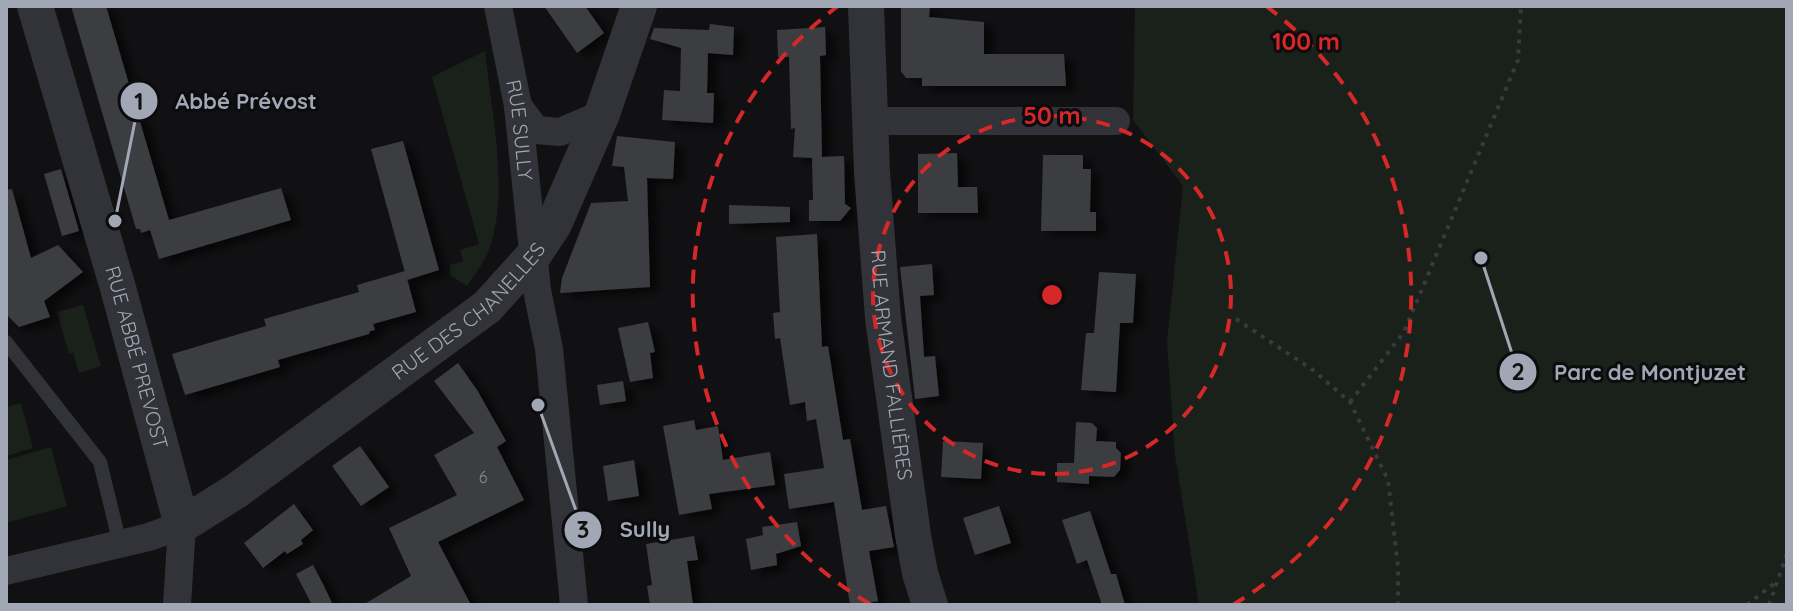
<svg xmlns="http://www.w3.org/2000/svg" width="1793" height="611" viewBox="0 0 1793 611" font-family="Quicksand,sans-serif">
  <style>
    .green { fill: #19211a }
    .building { fill: #3b3c41; filter: url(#shadow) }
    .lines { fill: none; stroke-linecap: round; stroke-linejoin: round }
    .path { stroke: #383a3f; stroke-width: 4; stroke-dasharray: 4 6; stroke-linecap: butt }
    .service { stroke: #323338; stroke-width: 14 }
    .minor { stroke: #323338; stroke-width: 28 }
    .tertiary { stroke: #323338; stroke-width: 36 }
    .ring { fill: none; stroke: #d62828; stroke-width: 4; stroke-dasharray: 14 10 }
    .labels { text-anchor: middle; stroke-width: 6; stroke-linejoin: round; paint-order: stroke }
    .number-label { font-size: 16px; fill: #888c98 }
    .street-label { font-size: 20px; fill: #a2a7b5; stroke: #0c0c0e }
    .centre { fill: #d62828; stroke: #0c0c0e; stroke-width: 4 }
    .ring-label { font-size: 24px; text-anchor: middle; font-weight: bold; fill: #d62828; stroke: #0c0c0e; stroke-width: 6; stroke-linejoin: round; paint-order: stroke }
    .leader { fill: none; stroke: #a2a7b5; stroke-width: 3 }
    .callout-dot { fill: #a2a7b5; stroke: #0c0c0e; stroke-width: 3 }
    .mark-label { font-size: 24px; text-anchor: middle; font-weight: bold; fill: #111 }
    .callout-label { font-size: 22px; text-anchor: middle; font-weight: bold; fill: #a2a7b5; stroke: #0c0c0e; stroke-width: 6; stroke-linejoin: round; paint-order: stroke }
  </style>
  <defs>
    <filter id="shadow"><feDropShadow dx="9" dy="5" stdDeviation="4" flood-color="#0009"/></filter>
  </defs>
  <rect width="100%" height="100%" fill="#111113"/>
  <path class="green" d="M 1135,6 L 1787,6 L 1787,605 L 1199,605 L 1175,455 L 1167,342 L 1183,186 L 1133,120 Z
    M 485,51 C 491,109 510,194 489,249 C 485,262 474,275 467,286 L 450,275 L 450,265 L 463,261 L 460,250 L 479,244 L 432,77 Z
    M 83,305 L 101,366 L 79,373 L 73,353 L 69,354 L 57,312 Z
    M 21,403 L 33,448 L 6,456 L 6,407 Z
    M 51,447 L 67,506 L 6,523 L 6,460 Z"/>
  <path class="building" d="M 71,6 L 106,6 L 169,220 L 281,188 L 291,220 L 159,259 L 150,230 L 141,233 L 140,229 L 136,229 Z
    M 544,6 L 585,6 L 604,33 L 577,53 Z
    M 901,6 L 930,6 L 929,17 L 984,22 L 984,54 L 1064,54 L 1066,86 L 922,86 L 922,78 L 906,78 L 901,71 Z
    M 710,24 L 734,27 L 733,55 L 708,53 L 707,93 L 714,93 L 713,123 L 662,120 L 664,90 L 680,91 L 681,48 L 650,39 L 654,28 L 709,30 Z
    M 825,27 L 826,55 L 820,56 L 822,157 L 844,156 L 845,204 L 851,208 L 840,221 L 809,221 L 809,200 L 813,200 L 812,158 L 793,157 L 795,128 L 791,129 L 789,57 L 778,57 L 777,30 Z
    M 617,136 L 675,142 L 673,179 L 647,178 L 650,287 L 560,293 L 562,278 L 591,203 L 628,201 L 624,167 L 612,166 Z
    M 403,141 L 439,270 L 407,280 L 371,149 Z
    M 957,153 L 958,187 L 977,187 L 978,213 L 918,213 L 918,154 Z
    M 1043,155 L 1083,155 L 1083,169 L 1091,169 L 1090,212 L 1096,212 L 1096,231 L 1041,231 Z
    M 61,169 L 79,231 L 62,236 L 44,174 Z
    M 12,189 L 31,258 L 58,245 L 83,272 L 44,301 L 50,317 L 19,327 L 6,314 L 6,190 Z
    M 729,205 L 790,207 L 790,222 L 729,224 Z
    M 817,234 L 822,347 L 828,346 L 843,440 L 850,439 L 862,510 L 886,506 L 894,547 L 869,551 L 878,601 L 857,605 L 850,605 L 834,502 L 789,509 L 784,474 L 824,468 L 816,419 L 807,421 L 805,402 L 790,405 L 780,338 L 775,339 L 773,313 L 780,312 L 776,237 Z
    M 932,264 L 934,295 L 920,296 L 924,357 L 935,356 L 939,396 L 915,399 L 900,267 Z
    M 405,271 L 416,312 L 373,324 L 375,330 L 370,331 L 369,334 L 278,360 L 280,367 L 185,395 L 172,354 L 266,326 L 264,319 L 359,292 L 357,285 Z
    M 1099,272 L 1136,274 L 1133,323 L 1120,323 L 1116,392 L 1081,390 L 1086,333 L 1094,333 Z
    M 648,322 L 655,352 L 650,353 L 653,378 L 630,382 L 618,328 Z
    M 458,363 L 477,390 L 506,441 L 497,447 L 524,500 L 438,542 L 471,605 L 363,605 L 411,576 L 389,528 L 457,495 L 434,455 L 474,433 L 434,381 Z
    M 623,381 L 626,401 L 600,405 L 597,385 Z
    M 694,420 L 696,430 L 718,426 L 723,460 L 770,452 L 775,485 L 709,494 L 712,509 L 679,515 L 663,426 Z
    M 1076,422 L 1092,423 L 1097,428 L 1096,441 L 1116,442 L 1116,448 L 1121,453 L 1120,470 L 1114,477 L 1089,476 L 1089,484 L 1057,482 L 1057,463 L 1074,463 Z
    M 943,441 L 983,443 L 981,479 L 941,477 Z
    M 360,446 L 389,487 L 361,506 L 332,466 Z
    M 634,460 L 639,496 L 608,501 L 603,466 Z
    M 294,504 L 313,530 L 301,540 L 303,544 L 287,554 L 285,551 L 263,568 L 244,543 Z
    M 999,506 L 1011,543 L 975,555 L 963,518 Z
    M 1090,511 L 1111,574 L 1116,574 L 1125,605 L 1102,605 L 1087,560 L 1077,564 L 1062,520 Z
    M 797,522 L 801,546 L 776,554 L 777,565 L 751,570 L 746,539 L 763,535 L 762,527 Z
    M 694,536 L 698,560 L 687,561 L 693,605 L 650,605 L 647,586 L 652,585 L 646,544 Z
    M 313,565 L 323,584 L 333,605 L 312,605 L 296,574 Z"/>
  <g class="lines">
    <path class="path" d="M 1236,319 L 1313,370 L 1350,402 L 1388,480 L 1398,567 L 1398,605
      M 1350,402 L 1404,332 L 1518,60 L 1521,6
      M 1747,605 L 1776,582
      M 1769,605 L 1787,554"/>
    <path class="service" d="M 6,342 L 100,462 L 120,544"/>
    <g class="minor">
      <path id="s1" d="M 498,6 L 518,106 L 537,290 L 549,349 L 574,605"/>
      <path d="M 518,106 L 536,130 L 560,132 L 602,114"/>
      <path d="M 870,121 L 1116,121"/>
      <path d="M 6,571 L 149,537 L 182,525 L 177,605"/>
    </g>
    <g class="tertiary">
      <path id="s2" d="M 35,6 L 118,288 L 182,525 L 236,491 L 487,307 L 533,256 L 554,224 L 602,114 L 639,6"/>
      <path id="s3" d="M 866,6 L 872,172 L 883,318 L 913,535 L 920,573 L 930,605"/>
    </g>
  </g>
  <g class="ring">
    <circle cx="1052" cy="295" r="179"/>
    <path d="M870 604A359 359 0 0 1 838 6M1266 6A359 359 0 0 1 1234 604"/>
  </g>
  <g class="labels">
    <g class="number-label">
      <text x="483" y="483">6</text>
    </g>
    <g class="street-label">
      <text dy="7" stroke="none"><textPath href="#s1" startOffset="126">RUE SULLY</textPath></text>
      <text dy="7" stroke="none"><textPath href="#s2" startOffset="898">RUE DES CHANELLES</textPath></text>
      <text dy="7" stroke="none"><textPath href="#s2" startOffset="366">RUE ABBÉ PREVOST</textPath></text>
      <text dy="7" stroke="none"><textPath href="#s3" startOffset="360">RUE ARMAND FALLIÈRES</textPath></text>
    </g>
  </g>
  <circle cx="1052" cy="295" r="12" class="centre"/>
  <g class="ring-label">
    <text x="1306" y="50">100 m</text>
    <text x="1052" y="124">50 m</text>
  </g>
  <path class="leader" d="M115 221L139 101M1481 258L1518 372M538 405L583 530"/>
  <g class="callout-dot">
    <circle cx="115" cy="221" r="8"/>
    <circle cx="1481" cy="258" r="8"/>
    <circle cx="538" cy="405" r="8"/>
    <circle cx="139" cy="101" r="20"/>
    <circle cx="1518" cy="372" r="20"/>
    <circle cx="583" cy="530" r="20"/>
  </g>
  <g class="mark-label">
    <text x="139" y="110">1</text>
    <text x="1518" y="380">2</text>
    <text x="583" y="538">3</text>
  </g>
  <g class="callout-label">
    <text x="246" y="109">Abbé Prévost</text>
    <text x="1650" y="380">Parc de Montjuzet</text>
    <text x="645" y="537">Sully</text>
  </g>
  <rect width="1793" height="611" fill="none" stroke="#a2a7b5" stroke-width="16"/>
</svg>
